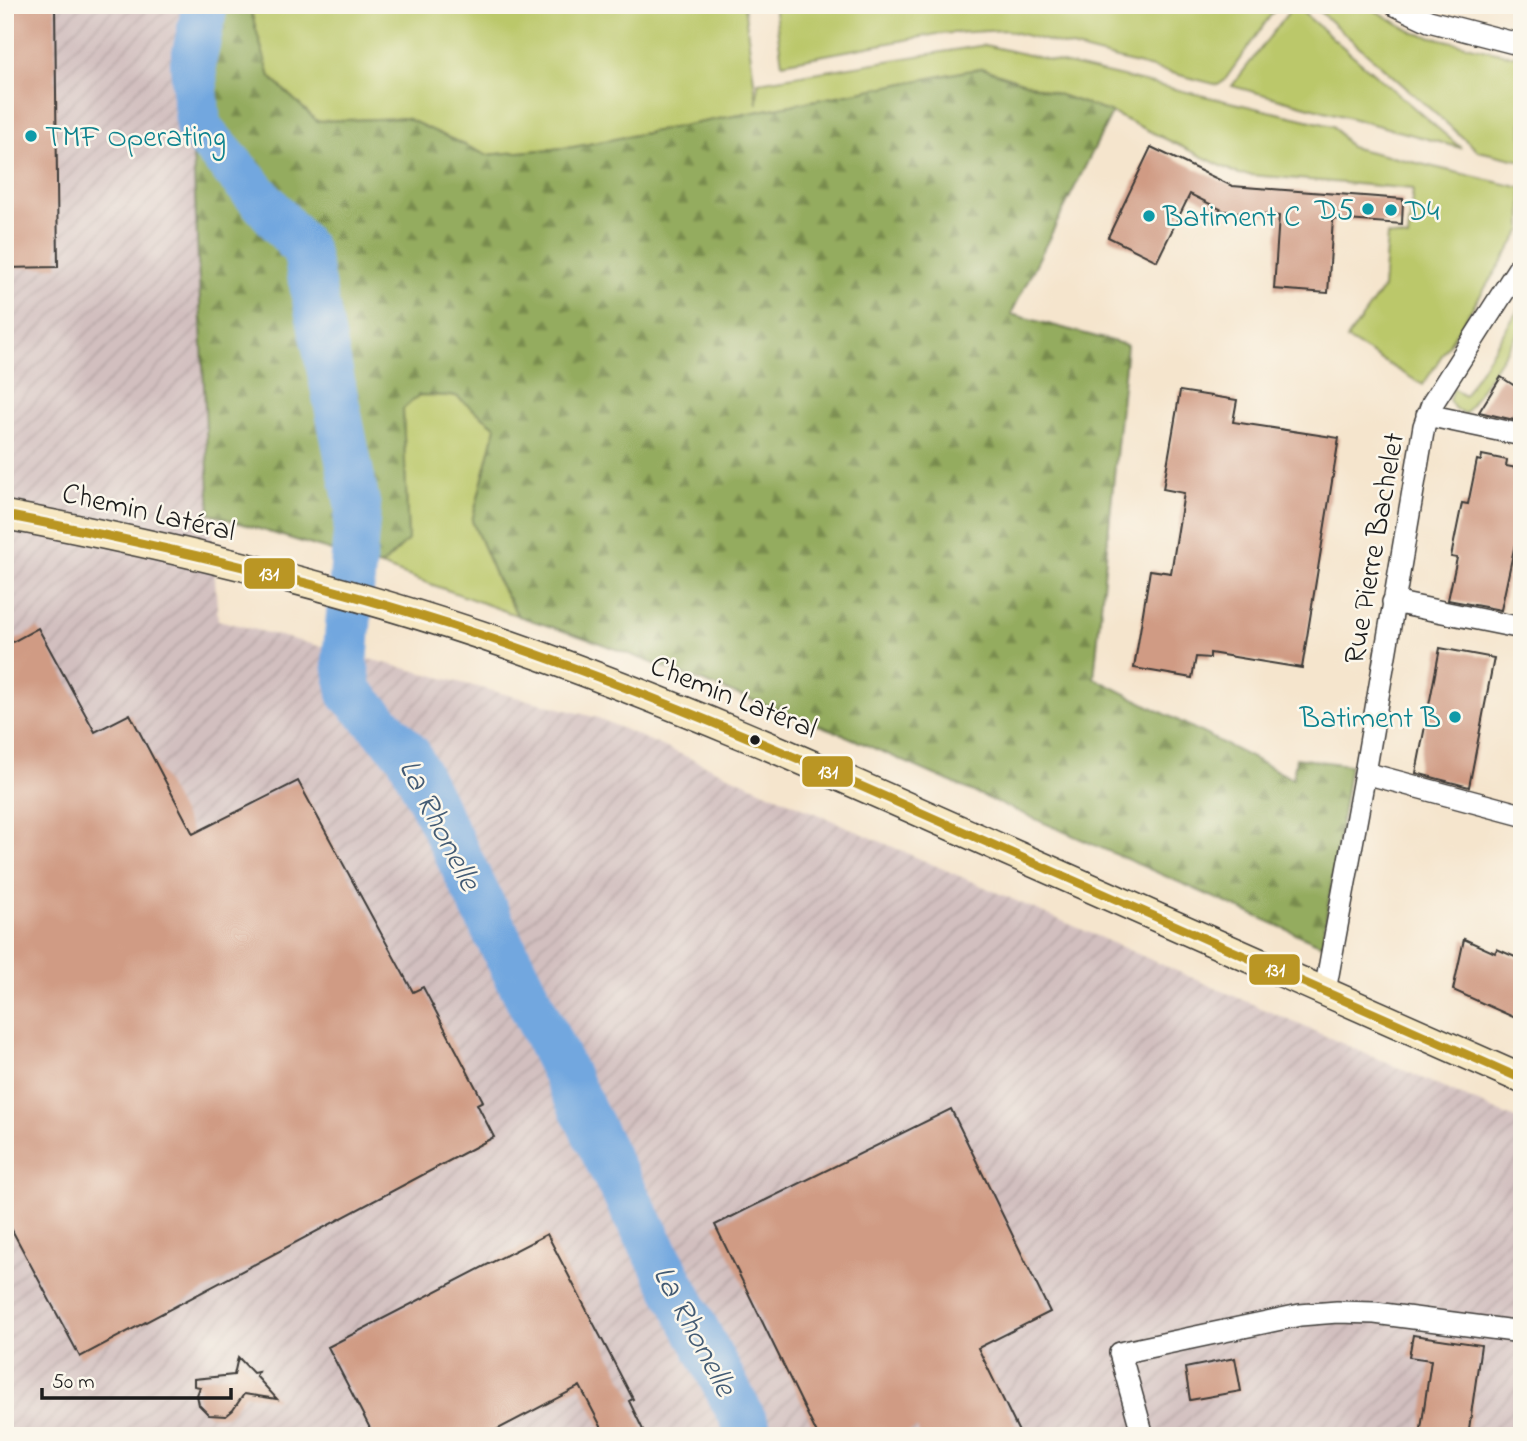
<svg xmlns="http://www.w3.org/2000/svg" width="1527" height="1441" viewBox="0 0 1527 1441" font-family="'Indie Flower',sans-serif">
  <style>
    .industrial { fill: url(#industrial-furrows) }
    .grass { fill: #bbc86a; stroke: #6c7243; stroke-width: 2 }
    .forest { fill: url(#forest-firs); stroke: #58643d; stroke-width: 2 }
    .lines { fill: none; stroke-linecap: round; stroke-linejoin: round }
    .river { stroke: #72a7df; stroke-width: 46 }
    .building { fill: #d09b84 }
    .street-casing { stroke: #3d3a37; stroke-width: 24 }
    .secondary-casing { stroke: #3d3a37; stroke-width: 31 }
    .street { stroke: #fff; stroke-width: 21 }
    .secondary { stroke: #f7e8c3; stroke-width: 28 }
    .bus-1-casing { stroke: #fbf7ec; stroke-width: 14 }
    .bus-1 { stroke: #ba9624; stroke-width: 9 }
    .culture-dot { fill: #0f9aa8; stroke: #fbf7ec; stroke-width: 2.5 }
    .bus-dot { fill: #1c1c1c; stroke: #fbf7ec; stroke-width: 2.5 }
    .labels { text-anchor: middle; stroke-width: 5; stroke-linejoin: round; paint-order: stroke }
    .culture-label { font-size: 30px; fill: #0d838f; stroke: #fbf7ec; text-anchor: start }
    .street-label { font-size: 30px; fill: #1c1c1c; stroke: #fbf7ec }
    .water-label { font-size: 32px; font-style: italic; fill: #435b74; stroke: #fbf7ec }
    .line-badge { stroke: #fbf7ec; stroke-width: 2.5 }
    .badge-label { font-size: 19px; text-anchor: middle; font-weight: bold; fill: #fff }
  </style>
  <defs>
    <pattern id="industrial-furrows" width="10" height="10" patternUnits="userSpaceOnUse" patternTransform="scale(1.75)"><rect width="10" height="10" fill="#d2bfbf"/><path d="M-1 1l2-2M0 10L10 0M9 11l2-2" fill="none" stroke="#b4a4a4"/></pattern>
    <pattern id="forest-firs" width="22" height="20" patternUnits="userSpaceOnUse" patternTransform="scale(1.75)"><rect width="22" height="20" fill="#94ac5e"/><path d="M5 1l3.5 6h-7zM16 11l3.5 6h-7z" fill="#788b4d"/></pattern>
  </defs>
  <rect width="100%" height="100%" fill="#fbf7ec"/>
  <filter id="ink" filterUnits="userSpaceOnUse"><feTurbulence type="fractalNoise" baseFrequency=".0143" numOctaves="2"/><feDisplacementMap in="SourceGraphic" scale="14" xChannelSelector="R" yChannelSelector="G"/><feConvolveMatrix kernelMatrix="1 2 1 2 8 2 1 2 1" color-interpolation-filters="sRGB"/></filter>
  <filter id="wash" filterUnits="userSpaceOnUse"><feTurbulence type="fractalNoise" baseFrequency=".00686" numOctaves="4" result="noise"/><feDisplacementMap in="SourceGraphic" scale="28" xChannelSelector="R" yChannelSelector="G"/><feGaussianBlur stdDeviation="1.57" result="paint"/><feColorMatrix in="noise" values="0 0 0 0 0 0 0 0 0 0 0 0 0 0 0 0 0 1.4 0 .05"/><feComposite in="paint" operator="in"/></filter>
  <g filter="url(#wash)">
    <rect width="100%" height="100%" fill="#f5e5cd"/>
    <path class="industrial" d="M 5,5 L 186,5 L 207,470 L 218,620 L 598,718 L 1522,1122 L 1522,1436 L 5,1436 Z"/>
    <path class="grass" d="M 249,5 L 744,5 L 757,104 L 758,82 L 985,45 L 1333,126 L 1350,147 L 1522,188 L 1522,230 L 1423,385 L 1347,339 L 1383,288 L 1387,235 L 1408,238 L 1413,189 L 1238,174 L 1112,113 L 982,68 L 573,147 L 486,155 L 406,118 L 317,121 L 270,77 Z
      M 774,5 L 1278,5 L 1224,81 L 1218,85 L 1005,30 L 937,34 L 782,63 Z
      M 1294,5 L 1461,148 L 1232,86 Z
      M 1312,5 L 1365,5 L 1415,33 L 1522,58 L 1522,161 L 1478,151 Z
      M 1522,304 L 1522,327 L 1465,414 L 1455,409 L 1449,400 L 1453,388 L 1464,396 Z
      M 419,395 L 456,396 L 496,427 L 472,521 L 497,579 L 518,616 L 381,566 L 408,540 L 403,409 Z"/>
    <path class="forest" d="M 186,5 L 249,5 L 270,77 L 317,121 L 406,118 L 486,155 L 573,147 L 982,68 L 1112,113 L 1011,314 L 1127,345 L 1094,678 L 1293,779 L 1296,758 L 1350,765 L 1322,945 L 837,732 L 594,641 L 518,616 L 497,579 L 472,521 L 496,427 L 456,396 L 419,395 L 403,409 L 408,540 L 381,566 L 210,514 Z"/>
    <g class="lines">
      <path class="river" d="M 205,5 L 193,63 L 198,127 L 305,250 L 358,508 L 345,662 L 350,693 L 408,754 L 610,1165 L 752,1436"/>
    </g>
    <g id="blocks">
      <path class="building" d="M 5,5 L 55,5 L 58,267 L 5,268 Z
        M 1151,147 L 1232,186 L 1403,199 L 1402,224 L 1333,219 L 1328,293 L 1274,289 L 1279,216 L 1224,211 L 1190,194 L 1157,261 L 1108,237 Z
        M 1501,377 L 1521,390 L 1514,420 L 1479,412 Z
        M 1180,391 L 1237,400 L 1233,422 L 1339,438 L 1302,668 L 1210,653 L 1210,658 L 1196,657 L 1192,678 L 1134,668 L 1150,570 L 1171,573 L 1184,493 L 1163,489 Z
        M 1482,455 L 1507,460 L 1506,466 L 1522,469 L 1522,511 L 1501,610 L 1448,600 L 1457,558 L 1451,557 L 1462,503 L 1468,504 L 1477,460 L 1481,461 Z
        M 38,628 L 95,732 L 130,714 L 193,834 L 298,781 L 413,992 L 423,987 L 483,1101 L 477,1104 L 494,1137 L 80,1357 L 5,1217 L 5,646 Z
        M 1440,648 L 1494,658 L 1469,787 L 1416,773 Z
        M 1464,939 L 1495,953 L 1497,949 L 1522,960 L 1522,1021 L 1453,990 Z
        M 951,1109 L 1050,1312 L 978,1348 L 1021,1436 L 920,1436 L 917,1428 L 900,1436 L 818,1436 L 715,1225 Z
        M 547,1234 L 633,1399 L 629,1401 L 646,1436 L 606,1436 L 580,1386 L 485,1436 L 374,1436 L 328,1347 Z
        M 1413,1335 L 1481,1345 L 1468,1436 L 1420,1436 L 1431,1360 L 1409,1357 Z
        M 238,1357 L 253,1373 L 258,1372 L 256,1376 L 277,1399 L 244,1394 L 233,1410 L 226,1416 L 209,1415 L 199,1405 L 197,1395 L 200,1387 L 194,1386 L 194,1379 L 234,1375 Z
        M 1235,1358 L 1241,1391 L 1190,1400 L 1185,1368 Z"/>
    </g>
  </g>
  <g filter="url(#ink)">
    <use href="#blocks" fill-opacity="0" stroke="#3d3a37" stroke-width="2"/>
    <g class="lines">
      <defs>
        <path id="street" d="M 1395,5 L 1429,21 L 1522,45
          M 1427,415 L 1522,435
          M 1393,602 L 1522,628
          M 1365,773 L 1522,815
          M 1325,991 L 1365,773 L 1424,426 L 1432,404 L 1522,263
          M 1143,1436 L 1120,1353 L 1300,1315 L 1337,1312 L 1375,1313 L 1522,1332"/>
        <path id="secondary" d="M 5,515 C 176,547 346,588 510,645 C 680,704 843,778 1007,851 C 1179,927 1350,1003 1522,1079"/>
      </defs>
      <use href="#street" class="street-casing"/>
      <use href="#secondary" class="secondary-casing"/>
      <use href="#street" class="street"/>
      <use href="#secondary" class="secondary"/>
      <defs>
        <path id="bus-1" d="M 5,515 C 176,548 346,588 510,645 C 680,704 843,778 1007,851 C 1179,927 1350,1003 1522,1079"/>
      </defs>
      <use href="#bus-1" class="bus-1-casing"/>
      <use href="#bus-1" class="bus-1"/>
    </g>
  </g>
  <g class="culture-dot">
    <circle cx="31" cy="136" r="7"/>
    <circle cx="1368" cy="209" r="7"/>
    <circle cx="1391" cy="210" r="7"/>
    <circle cx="1149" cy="216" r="7"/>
    <circle cx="1455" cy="717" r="7"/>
  </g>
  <circle class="bus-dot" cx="755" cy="740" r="6"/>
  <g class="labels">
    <g class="culture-label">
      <text x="45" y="146">TMF Operating</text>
      <text x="1354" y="219" text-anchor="end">D5</text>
      <text x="1405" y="220">D4</text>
      <text x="1163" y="226">Batiment C</text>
      <text x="1441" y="727" text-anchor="end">Batiment B</text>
    </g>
    <g class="street-label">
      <text transform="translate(149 511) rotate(13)" y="10">Chemin Latéral</text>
      <text transform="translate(1373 548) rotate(-80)" y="10">Rue Pierre Bachelet</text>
      <text transform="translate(734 696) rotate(22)" y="10">Chemin Latéral</text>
    </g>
    <g class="water-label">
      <text transform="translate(441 824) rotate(63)" y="11">La Rhonelle</text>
      <text transform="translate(696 1330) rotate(62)" y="11">La Rhonelle</text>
    </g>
  </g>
  <g class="line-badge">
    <rect x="243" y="557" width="53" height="33" rx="7" fill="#ba9624"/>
    <rect x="801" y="755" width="53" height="33" rx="7" fill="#ba9624"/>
    <rect x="1248" y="953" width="53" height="33" rx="7" fill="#ba9624"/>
  </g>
  <g class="badge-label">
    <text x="269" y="580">131</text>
    <text x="828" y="778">131</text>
    <text x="1275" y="976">131</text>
  </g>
  <rect width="1527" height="1441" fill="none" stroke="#fbf7ec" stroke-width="28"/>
  <path d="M42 1388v10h189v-10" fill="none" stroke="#1c1c1c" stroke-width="3.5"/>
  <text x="52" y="1388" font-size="21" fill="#1c1c1c" stroke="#fbf7ec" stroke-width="5" paint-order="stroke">50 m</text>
</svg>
